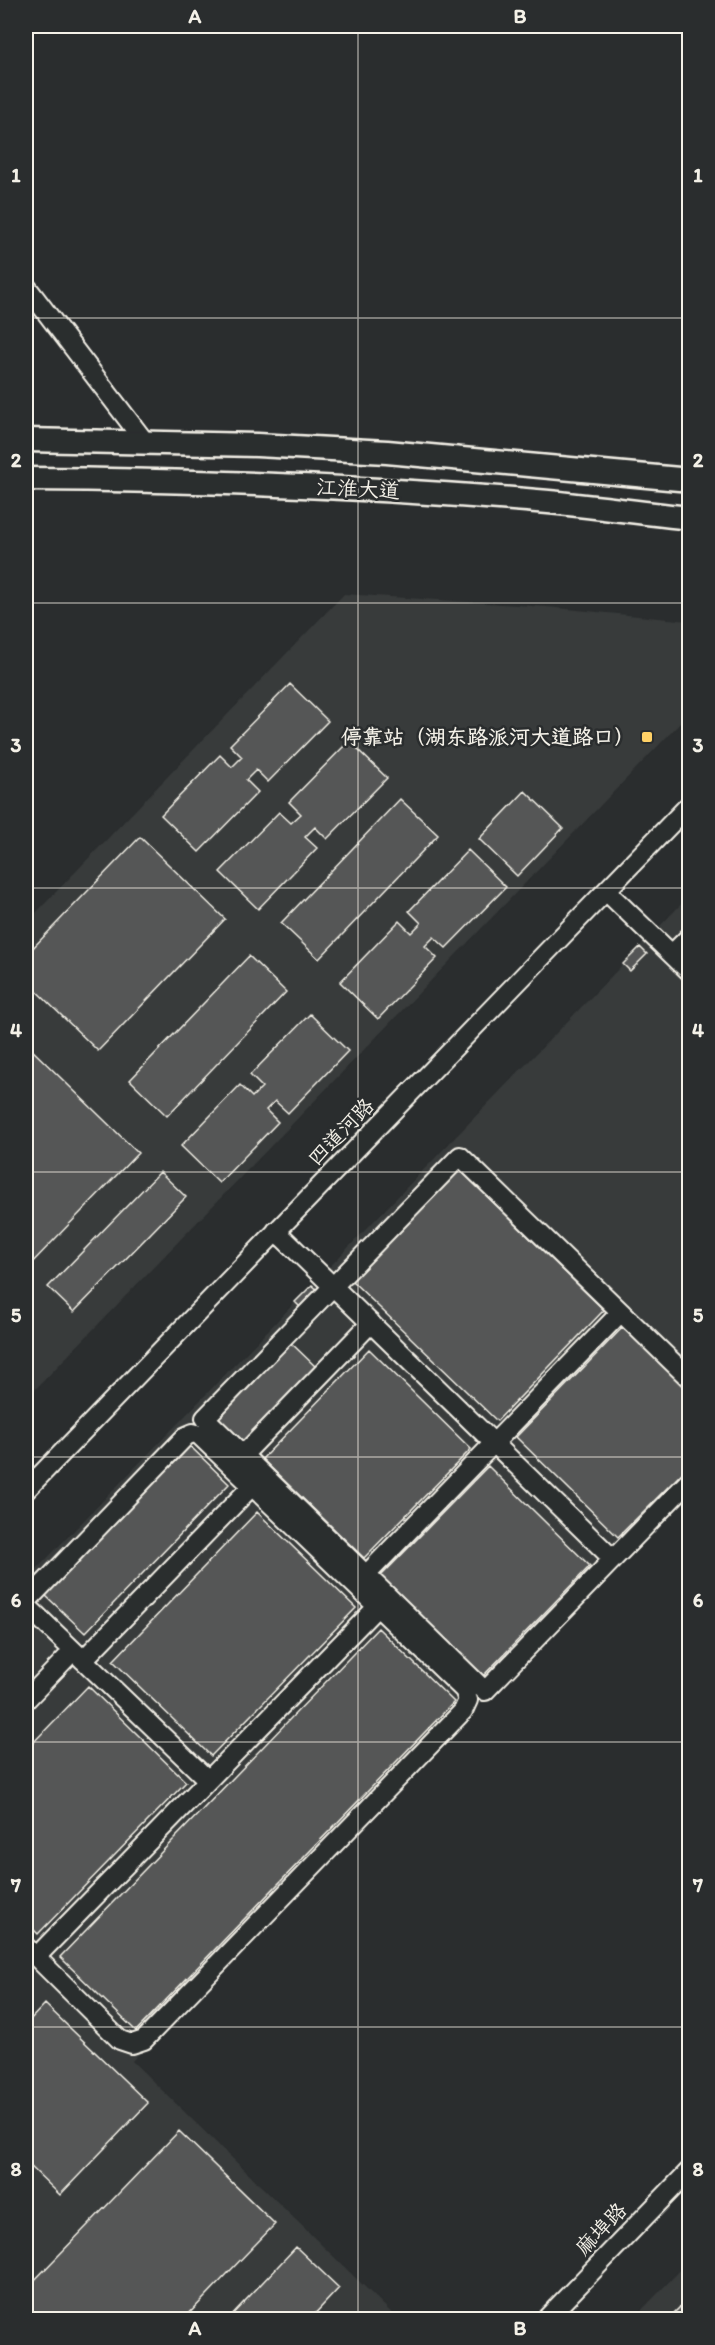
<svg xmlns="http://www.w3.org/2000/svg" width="715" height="2345" viewBox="0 0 715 2345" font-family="Itim,'LXGW WenKai TC',sans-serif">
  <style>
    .built { fill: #373a3a }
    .building { fill: #555756; stroke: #f4f1e8; stroke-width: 1.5 }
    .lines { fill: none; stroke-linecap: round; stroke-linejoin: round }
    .minor-casing { stroke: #f4f1e8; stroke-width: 22 }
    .major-casing { stroke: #f4f1e8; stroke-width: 27 }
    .minor { stroke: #2a2d2e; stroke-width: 18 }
    .major { stroke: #2a2d2e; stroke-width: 22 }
    .grid { fill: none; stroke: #f4f1e8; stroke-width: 1.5; stroke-opacity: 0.55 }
    .poi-dot { fill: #ffd166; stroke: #2a2d2e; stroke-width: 2 }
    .labels { text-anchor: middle; stroke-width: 5; stroke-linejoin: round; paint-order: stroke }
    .street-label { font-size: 21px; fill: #f4f1e8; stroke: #2a2d2e }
    .poi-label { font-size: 21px; font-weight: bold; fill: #f4f1e8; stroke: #2a2d2e; text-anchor: end }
    .neatline { fill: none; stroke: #f4f1e8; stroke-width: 2 }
    .grid-label { font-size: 20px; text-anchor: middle; font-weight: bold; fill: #f4f1e8 }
  </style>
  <rect width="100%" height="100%" fill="#2a2d2e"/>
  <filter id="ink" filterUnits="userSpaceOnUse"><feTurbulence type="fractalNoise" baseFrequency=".0167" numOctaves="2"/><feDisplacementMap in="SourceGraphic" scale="12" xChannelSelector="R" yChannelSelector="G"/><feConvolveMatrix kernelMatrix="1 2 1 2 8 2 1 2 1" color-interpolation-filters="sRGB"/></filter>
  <g filter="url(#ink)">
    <path class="built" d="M 344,594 L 547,607 L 689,621 L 689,714 L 26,1399 L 26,923 Z
      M 689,896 L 689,1487 L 132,2061 L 398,2319 L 26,2319 L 26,1580 Z
      M 689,2261 L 689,2319 L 633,2319 Z"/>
    <path class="building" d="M 290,684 L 328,721 L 268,782 L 256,770 L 246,780 L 258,792 L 199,852 L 161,815 L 220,755 L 232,767 L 242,757 L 230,745 Z
      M 349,741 L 387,778 L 327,839 L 315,827 L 305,837 L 317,848 L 258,909 L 220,872 L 279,812 L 291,823 L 301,814 L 289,802 Z
      M 525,791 L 563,828 L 517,876 L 479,839 Z
      M 400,799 L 438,835 L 319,959 L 281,923 Z
      M 140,837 L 225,919 L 98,1051 L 26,981 L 26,955 Z
      M 468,850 L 506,887 L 446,948 L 434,937 L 425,946 L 437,958 L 378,1019 L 340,982 L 399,921 L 411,933 L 421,923 L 409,911 Z
      M 640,947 L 647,954 L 630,971 L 623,964 Z
      M 249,956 L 286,992 L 167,1116 L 130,1080 Z
      M 310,1014 L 348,1051 L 288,1113 L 275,1101 L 266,1110 L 278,1122 L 219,1183 L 181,1146 L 240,1085 L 252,1097 L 262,1087 L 250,1075 Z
      M 26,1044 L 138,1153 L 26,1269 Z
      M 459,1169 L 604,1310 L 497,1421 L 351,1280 Z
      M 160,1172 L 186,1197 L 74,1312 L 48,1287 Z
      M 312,1285 L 319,1291 L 302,1309 L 295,1302 Z
      M 623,1327 L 690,1392 L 690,1465 L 618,1537 L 516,1437 Z
      M 291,1343 L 317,1368 L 244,1442 L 218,1417 Z
      M 369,1349 L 471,1449 L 364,1558 L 262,1459 Z
      M 190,1446 L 229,1484 L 85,1633 L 45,1595 Z
      M 488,1466 L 590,1566 L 483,1676 L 381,1576 Z
      M 257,1512 L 356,1608 L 211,1756 L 113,1661 Z
      M 378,1628 L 454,1702 L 136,2031 L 60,1957 Z
      M 88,1686 L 186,1782 L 38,1934 L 26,1922 L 26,1750 Z
      M 45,2004 L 148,2103 L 60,2195 L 26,2162 L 26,2024 Z
      M 179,2131 L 275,2224 L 183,2320 L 26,2320 L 26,2289 Z
      M 296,2247 L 339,2288 L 309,2320 L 227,2320 Z
      M 690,2297 L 690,2320 L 667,2320 Z"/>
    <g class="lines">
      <defs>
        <path id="minor" d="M 26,286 L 145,442
          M 606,891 L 690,972
          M 672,954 L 690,936
          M 276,1231 L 613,1559
          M 690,1379 L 460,1156 L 205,1418 L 485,1691 L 690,1480
          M 243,1455 L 371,1323
          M 26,1490 L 690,804
          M 366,1575 L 621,1312
          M 26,1602 L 186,1436 L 193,1433 L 199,1435 L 464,1690 L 468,1700 L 463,1711 L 144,2040 L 132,2044 L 120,2040 L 26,1947
          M 26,1605 L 208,1780
          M 83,1660 L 252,1486
          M 26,1700 L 73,1651
          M 36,1957 L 377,1607
          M 545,2320 L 690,2170"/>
        <path id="major" d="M 26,440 L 257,445 L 387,452 L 690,480
          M 26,479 C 188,480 351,486 513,499 C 572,503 631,512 690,518"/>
      </defs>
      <use href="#minor" class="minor-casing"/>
      <use href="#major" class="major-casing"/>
      <use href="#minor" class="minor"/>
      <use href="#major" class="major"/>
    </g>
  </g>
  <path class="grid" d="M 358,26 L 358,2320M 26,318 L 690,318M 26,603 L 690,603M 26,888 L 690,888M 26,1172 L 690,1172M 26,1457 L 690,1457M 26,1742 L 690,1742M 26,2027 L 690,2027"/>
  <rect class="poi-dot" x="641" y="731" width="12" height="12" rx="3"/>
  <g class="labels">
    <g class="street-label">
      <text transform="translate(358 489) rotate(3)" y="7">江淮大道</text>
      <text transform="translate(341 1132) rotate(-46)" y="7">四道河路</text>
      <text transform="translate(601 2229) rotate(-46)" y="7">麻埠路</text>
    </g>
    <g class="poi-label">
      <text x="635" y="744">停靠站（湖东路派河大道路口）</text>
    </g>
  </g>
  <rect width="715" height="2345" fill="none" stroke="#2a2d2e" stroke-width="66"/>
  <rect x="33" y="33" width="649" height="2279" class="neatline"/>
  <g class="grid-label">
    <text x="195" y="23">A</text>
    <text x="520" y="23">B</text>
    <text x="16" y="182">1</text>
    <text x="698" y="182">1</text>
    <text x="16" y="467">2</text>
    <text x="698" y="467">2</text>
    <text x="16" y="752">3</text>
    <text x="698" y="752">3</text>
    <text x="16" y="1037">4</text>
    <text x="698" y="1037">4</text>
    <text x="16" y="1322">5</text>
    <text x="698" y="1322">5</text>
    <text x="16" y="1607">6</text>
    <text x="698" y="1607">6</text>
    <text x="16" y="1892">7</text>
    <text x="698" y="1892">7</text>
    <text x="16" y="2176">8</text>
    <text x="698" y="2176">8</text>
    <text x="195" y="2335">A</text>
    <text x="520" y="2335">B</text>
  </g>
</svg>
